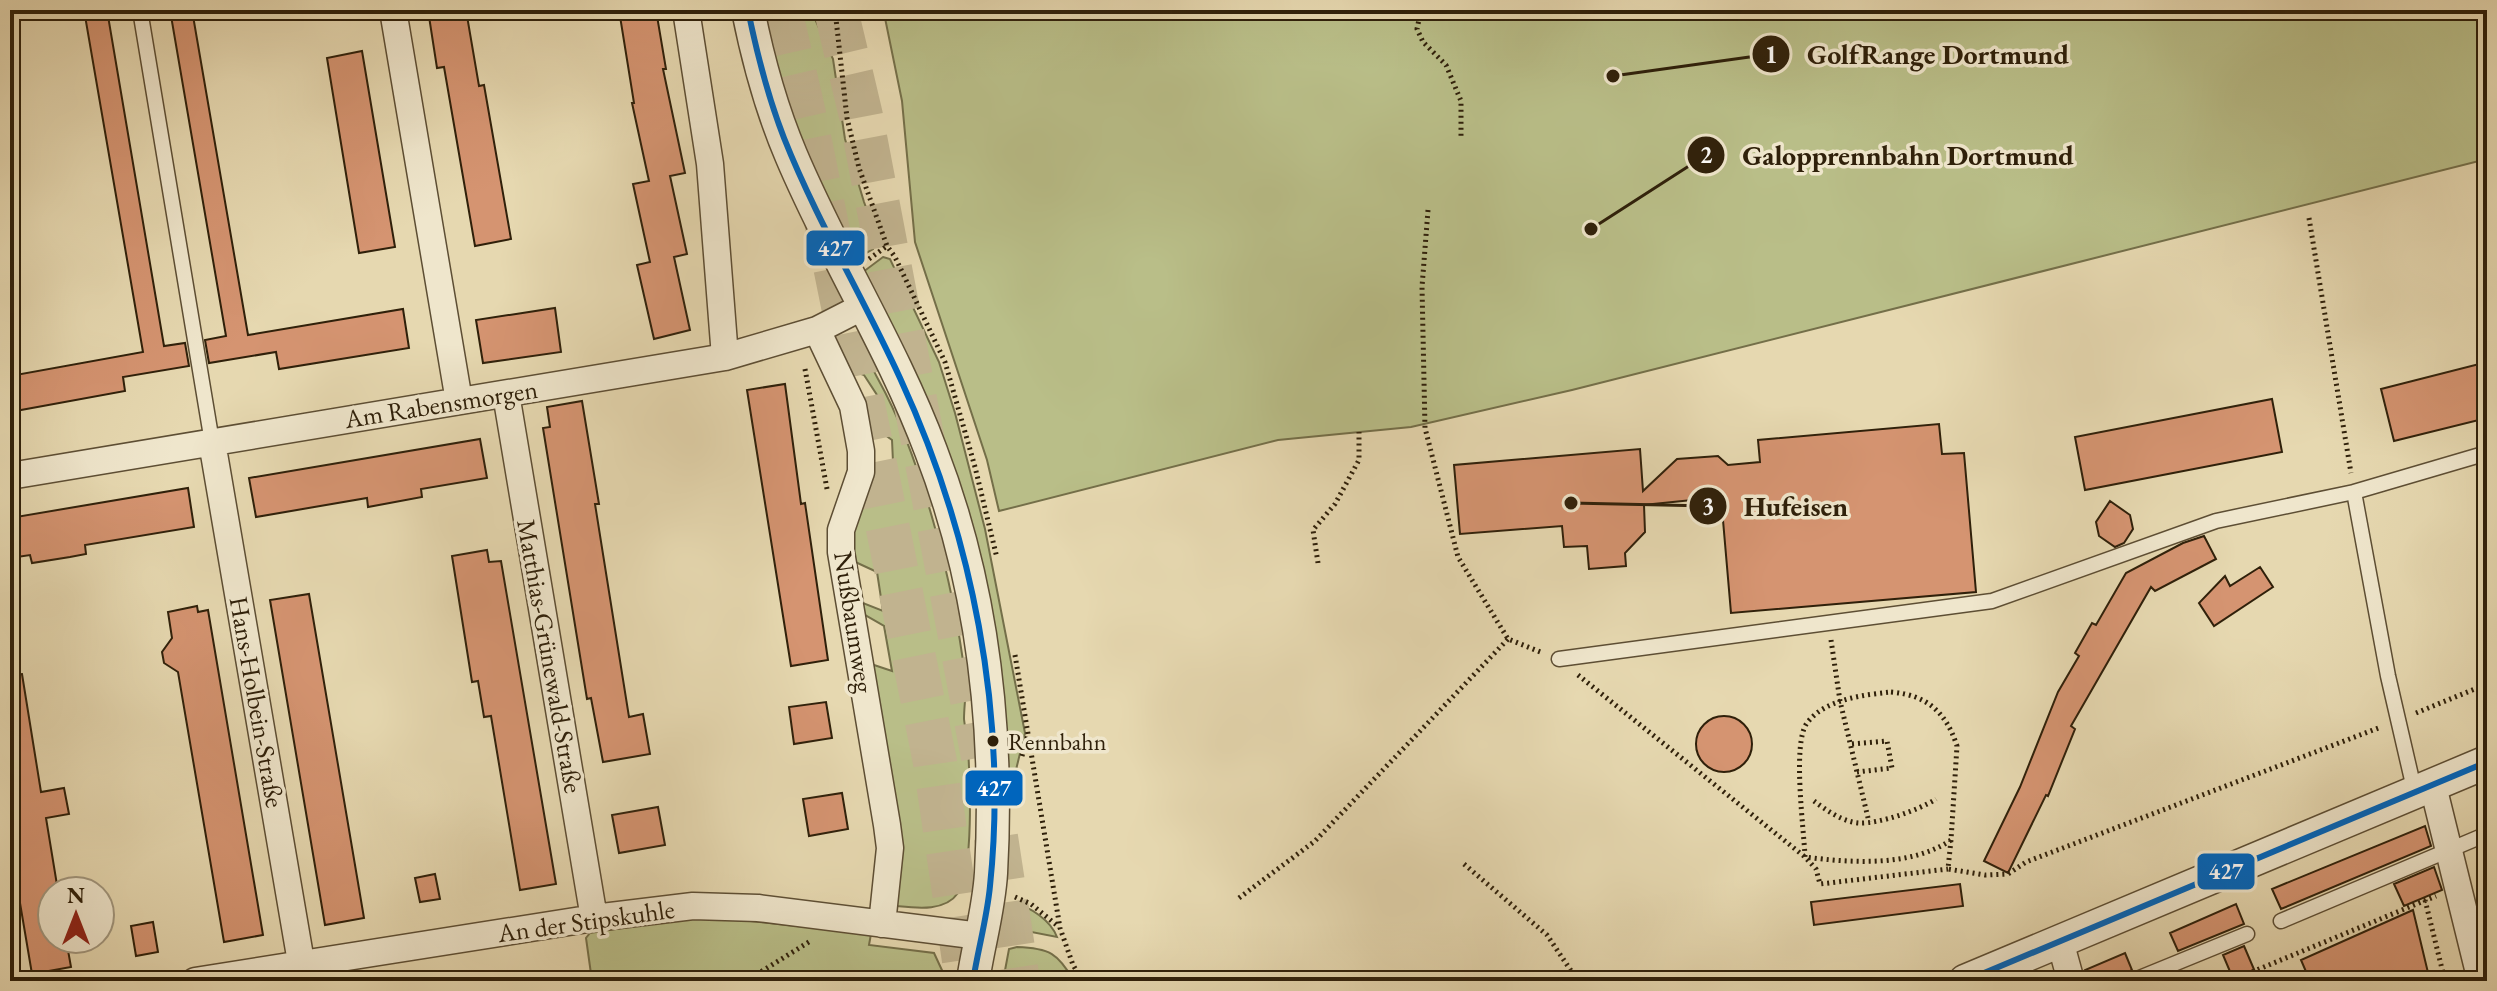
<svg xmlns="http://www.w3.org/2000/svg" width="2497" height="991" viewBox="0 0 2497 991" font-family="'EB Garamond',serif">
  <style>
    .green { fill: #b9be88; stroke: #746f49; stroke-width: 2 }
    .building { fill: #d59471; stroke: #2f200a; stroke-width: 2 }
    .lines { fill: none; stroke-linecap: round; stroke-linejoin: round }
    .trunk-tunnel { stroke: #c1b38f; stroke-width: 44; stroke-dasharray: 44 22; stroke-linecap: butt }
    .service-casing { stroke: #5d4e34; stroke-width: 17 }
    .minor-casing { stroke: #5d4e34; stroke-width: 29 }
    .tertiary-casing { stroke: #5d4e34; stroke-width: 35 }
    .path { stroke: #2f200a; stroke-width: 5; stroke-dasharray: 2 4; stroke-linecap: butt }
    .service { stroke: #efe6cc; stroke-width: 14 }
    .minor { stroke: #efe6cc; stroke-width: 26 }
    .tertiary { stroke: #efe6cc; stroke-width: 32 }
    .bus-1-casing { stroke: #efe6cc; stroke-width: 12 }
    .bus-1 { stroke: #0065bd; stroke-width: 6 }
    .bus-dot { fill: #2f200a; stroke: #efe6cc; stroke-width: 3 }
    .labels { text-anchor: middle; stroke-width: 7; stroke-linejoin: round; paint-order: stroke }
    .bus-label { font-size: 24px; fill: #2f200a; stroke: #efe6cc; text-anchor: start }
    .street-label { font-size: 26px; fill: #2f200a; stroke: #efe6cc }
    .leader { fill: none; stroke: #2f200a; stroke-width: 3 }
    .callout-dot { fill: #2f200a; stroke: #efe6cc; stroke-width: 3 }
    .mark-label { font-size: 24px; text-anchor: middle; font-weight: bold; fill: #fff }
    .callout-label { font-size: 28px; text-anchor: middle; font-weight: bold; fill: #2f200a; stroke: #efe6cc; stroke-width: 7; stroke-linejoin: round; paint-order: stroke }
    .line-badge { stroke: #efe6cc; stroke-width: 3 }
    .badge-label { font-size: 22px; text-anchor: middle; font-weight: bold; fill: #fff }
  </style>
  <rect width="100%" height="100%" fill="#e6d8b0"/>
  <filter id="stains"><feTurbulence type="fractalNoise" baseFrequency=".0025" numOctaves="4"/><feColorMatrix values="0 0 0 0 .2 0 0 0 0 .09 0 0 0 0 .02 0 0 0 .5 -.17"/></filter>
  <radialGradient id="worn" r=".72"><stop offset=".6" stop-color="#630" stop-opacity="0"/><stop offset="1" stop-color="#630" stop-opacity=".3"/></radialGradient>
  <path class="green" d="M 763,10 L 811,10 L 833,59 L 845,139 L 864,202 L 876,234 L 873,249 L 856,259 L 805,154 L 783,94 Z
    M 869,10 L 2487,10 L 2487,159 L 1572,390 L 1411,427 L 1278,440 L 999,511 L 987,460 L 915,242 L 902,101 L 885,18 L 869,14 Z
    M 883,257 L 890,259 L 939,362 L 955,413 L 985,529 L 1025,733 L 1013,782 L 1008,767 L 1004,713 L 863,272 Z
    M 833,348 C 843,348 853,348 862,354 C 869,359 874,372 878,379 C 922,458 954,587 965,676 C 967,690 964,705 964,719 C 965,729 968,739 968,749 C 970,779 974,870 958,893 C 945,912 916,908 896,906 L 868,663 L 892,671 L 884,626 L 860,612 L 858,601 L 883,611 L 877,572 L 851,560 L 850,535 L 866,487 L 883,492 L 893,462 L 892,440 L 864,420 L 861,406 L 881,409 L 877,395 L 864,375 L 850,370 Z
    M 1014,904 C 1030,906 1051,921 1057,937 L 1011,928 Z
    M 676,919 L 733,919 L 871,934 L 869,945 L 934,953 L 947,981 L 592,981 L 586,938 L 590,933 Z
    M 1017,947 C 1049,948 1058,953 1074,981 L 1003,981 L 1009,949 Z"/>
  <path class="building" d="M 84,10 L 107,10 L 164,346 L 185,343 L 189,366 L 123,377 L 125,391 L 10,412 L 10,376 L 143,352 Z
    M 170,10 L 192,10 L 248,335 L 403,309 L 409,348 L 279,369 L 276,352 L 209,363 L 205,340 L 226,336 Z
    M 428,10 L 466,10 L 479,86 L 484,85 L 511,239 L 475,246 L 444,67 L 437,68 Z
    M 619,10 L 656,10 L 666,69 L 663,69 L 685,173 L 670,176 L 687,254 L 674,257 L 690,330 L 654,339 L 637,265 L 650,262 L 633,184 L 649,181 L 632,103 L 634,103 Z
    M 362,51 L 395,247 L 359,253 L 327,58 Z
    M 555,308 L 561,352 L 483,363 L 476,320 Z
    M 2487,362 L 2487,418 L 2394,441 L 2381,389 Z
    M 785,384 L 801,504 L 805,503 L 828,660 L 791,666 L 747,390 Z
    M 2272,399 L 2282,452 L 2085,490 L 2075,437 Z
    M 582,401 L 599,504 L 595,504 L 629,717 L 643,714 L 650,754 L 603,762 L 591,698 L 587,699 L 543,428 L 550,427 L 547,407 Z
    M 1939,424 L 1942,454 L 1964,453 L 1976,592 L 1731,613 L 1721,497 L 1644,505 L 1645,532 L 1625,553 L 1626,566 L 1589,569 L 1587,546 L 1564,547 L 1562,526 L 1460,534 L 1454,465 L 1640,449 L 1643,491 L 1677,459 L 1718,456 L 1728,465 L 1760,462 L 1758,440 Z
    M 480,439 L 487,478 L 421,489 L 422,497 L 368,507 L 367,498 L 256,517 L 249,478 Z
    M 188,488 L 194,527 L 85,545 L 86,554 L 70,557 L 32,563 L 30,555 L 10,558 L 10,518 Z
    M 2110,501 L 2130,515 L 2133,529 L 2124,543 L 2115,547 L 2099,536 L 2096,522 Z
    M 2204,536 L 2216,559 L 2155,591 L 2151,587 L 2071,726 L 2075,729 L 2048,796 L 2046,795 L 2008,873 L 1984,861 L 2020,787 L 2058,692 L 2079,656 L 2075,653 L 2092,623 L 2096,625 L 2126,573 L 2183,543 Z
    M 487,550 L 489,562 L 501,561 L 556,884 L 520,890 L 491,716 L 484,717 L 478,681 L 472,682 L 452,556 Z
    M 2260,567 L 2273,587 L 2214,626 L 2199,603 L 2225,576 L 2230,586 Z
    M 309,594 L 364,918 L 325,925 L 270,600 Z
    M 197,606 L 198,612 L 208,610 L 263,935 L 224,942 L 178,672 L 164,663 L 162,652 L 172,638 L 168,612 Z
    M 22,674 L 41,792 L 64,788 L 69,814 L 46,818 L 58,891 L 52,891 L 52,939 L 66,939 L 71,967 L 32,974 L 10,844 L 10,675 Z
    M 826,702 L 832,738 L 794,744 L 789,707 Z
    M1696 744a28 28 0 1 1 56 0a28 28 0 1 1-56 0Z
    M 842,793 L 848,829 L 809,836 L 803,799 Z
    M 658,807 L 665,845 L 619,853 L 612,815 Z
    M 2425,826 L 2431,846 L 2281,909 L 2272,889 Z
    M 2434,867 L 2442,890 L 2404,906 L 2394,884 Z
    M 435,874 L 440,899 L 420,902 L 415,878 Z
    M 1960,884 L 1963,906 L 1814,925 L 1811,902 Z
    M 2236,904 L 2244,924 L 2178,951 L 2170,933 Z
    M 2413,910 L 2430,981 L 2391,981 L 2388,973 L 2369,981 L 2310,981 L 2301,960 Z
    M 153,922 L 158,952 L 136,956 L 131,926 Z
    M 2244,946 L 2259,981 L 2234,981 L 2223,955 Z
    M 2125,953 L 2132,970 L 2111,981 L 2087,981 L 2085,970 Z"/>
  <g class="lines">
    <path class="trunk-tunnel" d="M 780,10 L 807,127 L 935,762 L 967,981
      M 836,10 L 861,116 L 983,757
      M 996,837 L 1018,981"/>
    <defs>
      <path id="service" d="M 140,10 L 212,442
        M 1559,659 L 1992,601 L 2216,521 L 2354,492
        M 2415,793 L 2388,676 L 2354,492 L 2487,453
        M 2281,921 L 2487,834
        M 2132,981 L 2247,934"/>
      <path id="minor" d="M 393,10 L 459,401
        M 686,10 L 710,164 L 725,357
        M 817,330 L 853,406 L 861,451 L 861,472 L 841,530 L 841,552 L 887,825 L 890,848 L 882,924
        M 506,394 L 594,918
        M 212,442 L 301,962
        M 10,476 L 725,357 L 817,330 L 864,306
        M 2433,786 L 2481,981
        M 2060,941 L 2071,981
        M 195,981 L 594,918 L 693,906 L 758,908 L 980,936"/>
      <path id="tertiary" d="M 748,10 C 758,60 771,108 791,155 C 833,255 893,349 931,451 C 983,586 999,729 991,873 C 989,909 978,946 973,981
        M 1965,981 L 2487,762"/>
    </defs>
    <use href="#service" class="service-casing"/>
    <use href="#minor" class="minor-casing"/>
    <use href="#tertiary" class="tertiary-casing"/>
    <path class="path" d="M 835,10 L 847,118 L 859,168 L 887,246 L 895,257 L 945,362 L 975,467 L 997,558
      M 1421,10 L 1417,29 L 1423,42 L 1446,65 L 1461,101 L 1461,137
      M 1428,210 L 1422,287 L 1425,428 L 1458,557 L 1508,639 L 1543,653
      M 2309,218 L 2351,473
      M 869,259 L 887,246
      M 805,369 L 827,489
      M 1318,563 L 1313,530 L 1335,504 L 1359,460 L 1359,432
      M 1831,640 L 1840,701 L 1869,822
      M 1015,655 L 1060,928 L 1073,965 L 1083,981
      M 1578,675 L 1805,857 L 1816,869 L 1820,884 L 1948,869
      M 1891,692 C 1927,695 1946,712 1957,746 L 1951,840 C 1911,867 1852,863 1805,857 C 1804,830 1792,743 1807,723 C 1825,699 1863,695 1891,692 Z
      M 2416,713 L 2487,684
      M 1852,744 L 1887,741 L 1892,768 L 1857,772
      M 1022,756 L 1028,735
      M 1814,801 C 1826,810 1843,822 1859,823 C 1879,824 1919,810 1936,799
      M 1951,840 L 1948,869 L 1985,875 L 2008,874 L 2026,862 L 2381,727
      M 1464,864 L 1547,935 L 1578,981
      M 1015,897 L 1031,904 L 1059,927
      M 1239,898 L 1315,841 L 1508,639
      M 2425,900 L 2445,981
      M 746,981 L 812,940
      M 2230,981 L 2436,896"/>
    <use href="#service" class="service"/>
    <use href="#minor" class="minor"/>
    <use href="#tertiary" class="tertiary"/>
    <defs>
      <path id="bus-1" d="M 748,10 C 757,54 768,97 784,138 C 817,221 863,297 900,378 C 972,534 1008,713 990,886 C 987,918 978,949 973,981
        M 1965,981 L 2487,762"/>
    </defs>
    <use href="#bus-1" class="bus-1-casing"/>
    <use href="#bus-1" class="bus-1"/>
  </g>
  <circle class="bus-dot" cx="993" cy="741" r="7"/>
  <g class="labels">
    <g class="bus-label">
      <text x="1008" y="750">Rennbahn</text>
    </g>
    <g class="street-label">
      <text transform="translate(441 404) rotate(-9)" y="9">Am Rabensmorgen</text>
      <text transform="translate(854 622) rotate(81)" y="9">Nußbaumweg</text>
      <text transform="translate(550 656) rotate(80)" y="9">Matthias-Grünewald-Straße</text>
      <text transform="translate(257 702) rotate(80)" y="9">Hans-Holbein-Straße</text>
      <text transform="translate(586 921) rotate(-8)" y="9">An der Stipskuhle</text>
    </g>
  </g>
  <path class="leader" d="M1613 76L1771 54M1591 229L1706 155M1571 503L1708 506"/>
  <g class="callout-dot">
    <circle cx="1613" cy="76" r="8"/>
    <circle cx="1591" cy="229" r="8"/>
    <circle cx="1571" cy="503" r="8"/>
    <circle cx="1771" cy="54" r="20"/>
    <circle cx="1706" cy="155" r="20"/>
    <circle cx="1708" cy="506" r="20"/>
  </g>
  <g class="mark-label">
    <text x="1771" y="63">1</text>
    <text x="1706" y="163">2</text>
    <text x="1708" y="514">3</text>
  </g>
  <g class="callout-label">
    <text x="1938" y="64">GolfRange Dortmund</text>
    <text x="1908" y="165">Galopprennbahn Dortmund</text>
    <text x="1796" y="516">Hufeisen</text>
  </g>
  <g class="line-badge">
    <rect x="805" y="229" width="61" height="38" rx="8" fill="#0065bd"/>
    <rect x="964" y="769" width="60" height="38" rx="8" fill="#0065bd"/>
    <rect x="2196" y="852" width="60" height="39" rx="8" fill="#0065bd"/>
  </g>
  <g class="badge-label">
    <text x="835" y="256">427</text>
    <text x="994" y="796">427</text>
    <text x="2226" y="879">427</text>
  </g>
  <rect width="2497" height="991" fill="none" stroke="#e6d8b0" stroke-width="40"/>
  <rect x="12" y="12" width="2473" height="967" fill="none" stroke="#2f200a" stroke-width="4"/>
  <rect x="20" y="20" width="2457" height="951" fill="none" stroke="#2f200a" stroke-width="2"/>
  <g transform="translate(76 915)"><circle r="38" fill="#efe6cc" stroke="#a2977e" stroke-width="2"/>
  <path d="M0-6L14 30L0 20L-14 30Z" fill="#8f2418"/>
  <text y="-12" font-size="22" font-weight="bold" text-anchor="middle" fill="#2f200a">N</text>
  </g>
  <rect width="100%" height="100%" filter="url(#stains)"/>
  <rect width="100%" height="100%" fill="url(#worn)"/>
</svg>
